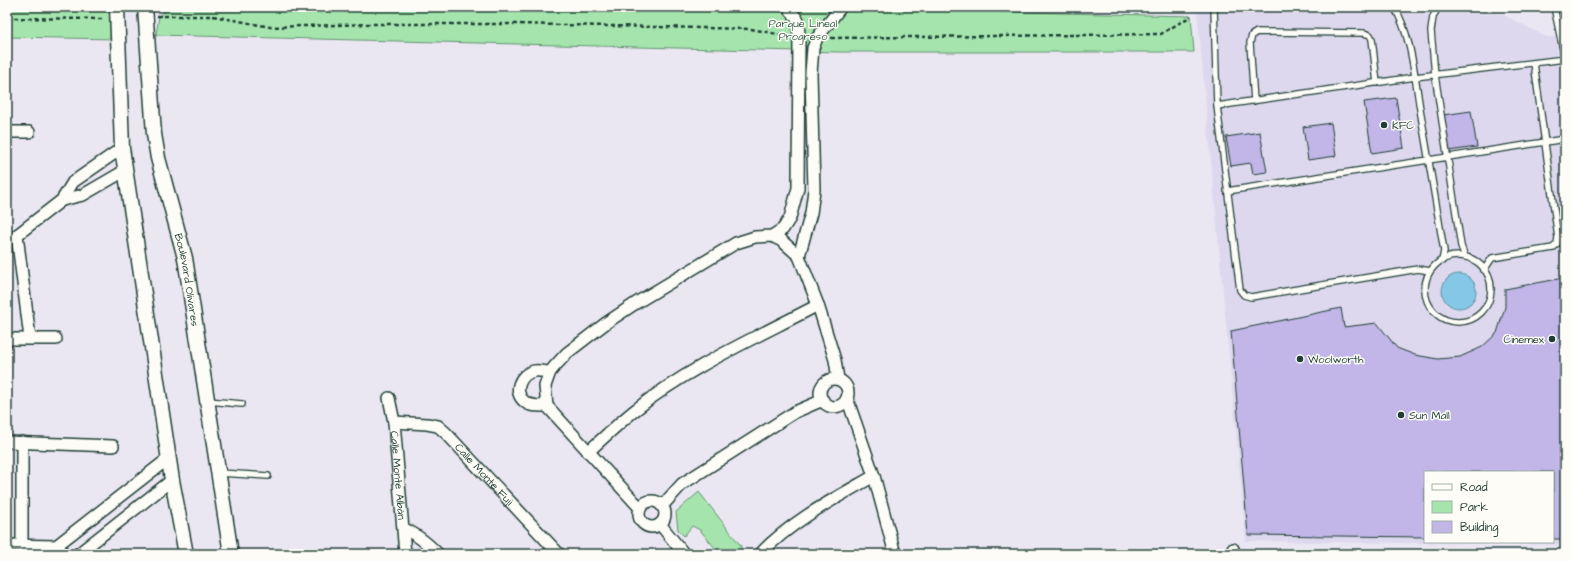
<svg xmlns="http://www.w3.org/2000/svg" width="1572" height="561" viewBox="0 0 1572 561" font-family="'Architects Daughter',sans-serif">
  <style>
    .built { fill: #ded8ef; fill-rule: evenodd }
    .green { fill: #a5e5ad; stroke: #629170 }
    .water { fill: #85c7e6; stroke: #5c909f }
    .building { fill: #c1b6e7; stroke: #1f3d34 }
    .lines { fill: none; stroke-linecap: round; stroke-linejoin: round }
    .service-casing { stroke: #1f3d34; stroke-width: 8 }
    .minor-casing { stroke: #1f3d34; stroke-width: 14 }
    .tertiary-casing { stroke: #1f3d34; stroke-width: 17 }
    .path { stroke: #1f3d34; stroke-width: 2.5; stroke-dasharray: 4 3; stroke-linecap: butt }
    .service { stroke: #fdfcf7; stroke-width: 5.5 }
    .minor { stroke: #fdfcf7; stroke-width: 11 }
    .tertiary { stroke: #fdfcf7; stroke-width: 14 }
    .poi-dot { fill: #1f3d34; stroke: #fdfcf7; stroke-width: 1.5 }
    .labels { text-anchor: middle; stroke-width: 3; stroke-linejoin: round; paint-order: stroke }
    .park-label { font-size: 11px; fill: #3a5f4c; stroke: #fdfcf7 }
    .poi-label { font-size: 11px; fill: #1f3d34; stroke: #fdfcf7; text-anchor: start }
    .street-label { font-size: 11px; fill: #1f3d34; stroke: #fdfcf7 }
  </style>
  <rect width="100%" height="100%" fill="#ebe7f2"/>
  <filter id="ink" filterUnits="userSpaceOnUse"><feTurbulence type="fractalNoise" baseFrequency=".025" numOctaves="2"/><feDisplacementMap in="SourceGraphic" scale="8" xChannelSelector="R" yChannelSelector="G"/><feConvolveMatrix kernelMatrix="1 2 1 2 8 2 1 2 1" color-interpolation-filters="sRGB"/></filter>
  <g filter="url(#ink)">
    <path class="built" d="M 1197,10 L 1502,14 L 1547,37 L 1565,37 L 1565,545 L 1246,541 ZM 1425,472 L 1553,472 L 1553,542 L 1425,542 Z"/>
    <path class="green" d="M 7,7 L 114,7 L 115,39 L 7,37 Z
      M 170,7 L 806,7 L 1191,16 L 1194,52 L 839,52 L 156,35 L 159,16 Z
      M 699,492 L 741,546 L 740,554 L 720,554 L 700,530 L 692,526 L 684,536 L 678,530 L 676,512 Z"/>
    <path class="water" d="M1442 291a17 17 0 1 1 34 0a17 17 0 1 1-34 0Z"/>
    <path class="building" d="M 1396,98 L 1404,148 L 1372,153 L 1364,102 Z
      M 1471,111 L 1477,147 L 1448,151 L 1443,115 Z
      M 1331,123 L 1336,156 L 1308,160 L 1303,127 Z
      M 1260,132 L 1267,172 L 1253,174 L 1251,163 L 1231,166 L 1226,137 Z
      M 1565,275 L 1565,539 L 1553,539 L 1553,472 L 1425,472 L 1425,537 L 1248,535 L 1231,331 L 1341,308 L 1344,327 L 1377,323 L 1397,348 L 1415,355 L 1438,359 L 1460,357 L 1482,347 L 1497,333 L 1505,307 L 1505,289 L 1558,279 Z"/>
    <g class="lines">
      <defs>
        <path id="service" d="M 1214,7 L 1217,106 L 1240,290 L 1244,295 L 1251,297 L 1418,269 L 1430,271
          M 1394,7 C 1411,33 1415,78 1420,109 C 1428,157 1436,204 1444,251 L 1442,261
          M 1438,7 L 1433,17 L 1431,31 L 1435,75 L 1461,246 L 1465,257
          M 1254,101 L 1250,43 L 1252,35 L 1257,32 L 1364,33 L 1370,35 L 1372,39 L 1377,83
          M 1217,106 L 1415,77 L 1565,59 L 1554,7
          M 1227,191 L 1565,139
          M1425 289a33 33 0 1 1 66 0a33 33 0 1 1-66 0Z
          M 1484,270 L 1492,258 L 1553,248 L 1557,244 L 1558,238 L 1534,63
          M 208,401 L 242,404
          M 219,473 L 268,476"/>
        <g id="minor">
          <path d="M 7,132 L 29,132"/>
          <path d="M 62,200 L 83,195 L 126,170"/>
          <path d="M 17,235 L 62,200 L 73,182 L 122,148"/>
          <path d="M 17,235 L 30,338"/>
          <path d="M 772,236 L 782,241 L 799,256 L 818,305 L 835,360 L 838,379"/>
          <path d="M 799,256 L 811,213 L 814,190 L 811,73 L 813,48 L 817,38 L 841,7"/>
          <path d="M 7,339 L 56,339"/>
          <circle cx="834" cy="393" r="14"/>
          <path id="s1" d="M 389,398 L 394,422 L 405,554"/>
          <path d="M 847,398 L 874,476 L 895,554"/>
          <path d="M 547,406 C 540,406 531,407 525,402 C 512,392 520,374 534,371 C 539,370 545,372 550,372"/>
          <path id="s2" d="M 394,422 L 427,424 L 438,426 L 446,433 L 559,554"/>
          <path d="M 7,442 L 113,446"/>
          <path d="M 22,442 L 22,545"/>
          <path d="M 588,452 C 603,438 618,424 634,411 C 689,367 755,338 818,305"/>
          <circle cx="652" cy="514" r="13"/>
          <path d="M 662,506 L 682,484 L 795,412 L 823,400"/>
          <path d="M 640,508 L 547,406 L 545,386 L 550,372 L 555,366 L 567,353 L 606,323 L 636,303 L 736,243 L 755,237 L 772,236 L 783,229 L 790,218 L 798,188 L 799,36 L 798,20 L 788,7"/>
          <path d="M 660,524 L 684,554"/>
          <path d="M 404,529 C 417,534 428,544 438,554"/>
          <path d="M 7,545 L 56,546 L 65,554"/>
          <path d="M 56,546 L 169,458"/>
          <path d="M 761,553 C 793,520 834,499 874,476"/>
          <path d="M 78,554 L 172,480"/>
          <path d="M 1232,554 L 1233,549"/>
        </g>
        <g id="tertiary">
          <path d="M 117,7 L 122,148 L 172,480 L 186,554"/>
          <path id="s3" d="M 145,7 L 154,134 L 158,158 L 185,258 L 231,554"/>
        </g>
      </defs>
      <use href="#service" class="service-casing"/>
      <use href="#minor" class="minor-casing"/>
      <use href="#tertiary" class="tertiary-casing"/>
      <path class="path" d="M 157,16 L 213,16 L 270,27 L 370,24 L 515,24 L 751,29 L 788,36
        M 7,18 L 104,19
        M 831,38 L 1161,34 L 1191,16"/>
      <use href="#service" class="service"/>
      <use href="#minor" class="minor"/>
      <use href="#tertiary" class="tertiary"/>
    </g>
  </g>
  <g class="poi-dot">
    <circle cx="1384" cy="125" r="4"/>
    <circle cx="1552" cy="339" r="4"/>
    <circle cx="1300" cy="359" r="4"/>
    <circle cx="1401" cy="415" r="4"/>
  </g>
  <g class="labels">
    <g class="park-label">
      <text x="803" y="27">Parque Lineal<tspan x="803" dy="13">Progreso</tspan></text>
    </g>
    <g class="poi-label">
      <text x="1392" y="129">KFC</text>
      <text x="1544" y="343" text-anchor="end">Cinemex</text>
      <text x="1308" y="363">Woolworth</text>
      <text x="1409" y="419">Sun Mall</text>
    </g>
    <g class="street-label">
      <text dy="4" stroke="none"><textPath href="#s3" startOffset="277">Boulevard Olivares</textPath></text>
      <text dy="4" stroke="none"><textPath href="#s2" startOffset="111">Calle Monte Fuji</textPath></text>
      <text dy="4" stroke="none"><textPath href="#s1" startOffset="78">Calle Monte Albán</textPath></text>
    </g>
  </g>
  <rect width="1572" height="561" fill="none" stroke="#fdfcf7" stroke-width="24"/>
  <rect x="12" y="12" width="1548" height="537" fill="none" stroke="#1f3d34" stroke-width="1.5" filter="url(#ink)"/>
  <rect x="1424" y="471" width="130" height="72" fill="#fdfcf7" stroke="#a4b0a9"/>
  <rect x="1432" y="484" width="20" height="6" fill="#fdfcf7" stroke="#a4b0a9"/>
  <text x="1460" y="491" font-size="12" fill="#1f3d34">Road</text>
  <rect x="1432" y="501" width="20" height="12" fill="#a5e5ad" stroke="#a4b0a9"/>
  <text x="1460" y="511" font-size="12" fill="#1f3d34">Park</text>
  <rect x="1432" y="521" width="20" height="12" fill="#c1b6e7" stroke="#a4b0a9"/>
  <text x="1460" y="531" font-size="12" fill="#1f3d34">Building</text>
</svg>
